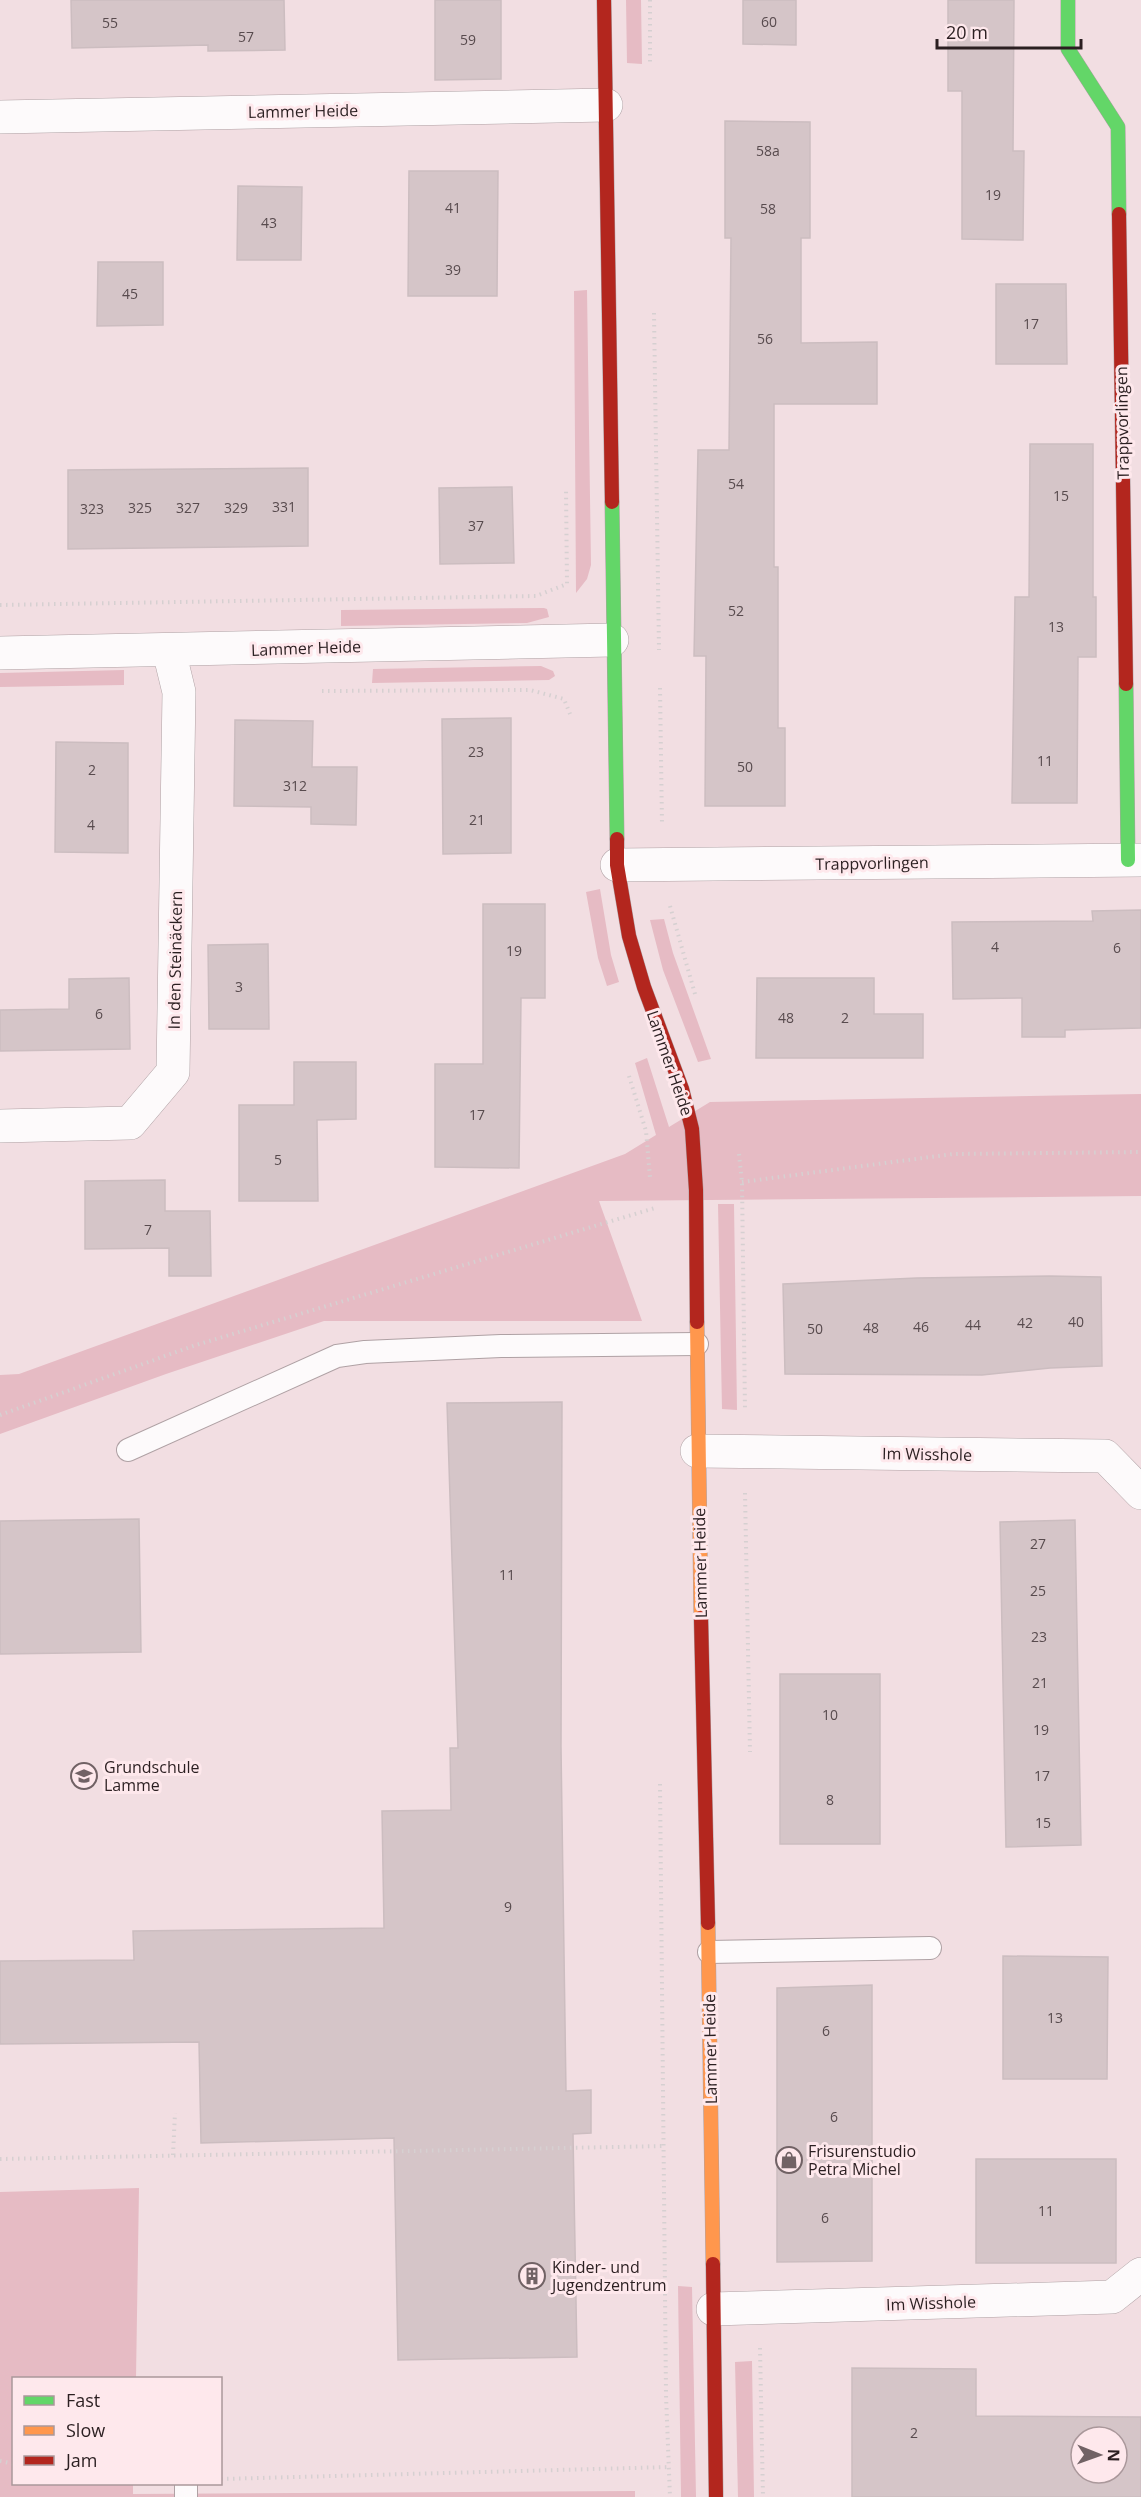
<svg xmlns="http://www.w3.org/2000/svg" width="1141" height="2497" viewBox="0 0 1141 2497" font-family="'Open Sans',sans-serif">
  <style>
    .green { fill: #e6bbc4 }
    .building { fill: #d5c5c8; stroke: #ccbdc0; stroke-width: 1.5; fill-rule: evenodd }
    .lines { fill: none; stroke-linecap: round; stroke-linejoin: round }
    .lane-casing { stroke: #afa1a4; stroke-width: 24 }
    .street-casing { stroke: #afa1a4; stroke-width: 34 }
    .fast-casing { stroke: #afa1a4; stroke-width: 15 }
    .slow-casing { stroke: #afa1a4; stroke-width: 15 }
    .jam-casing { stroke: #afa1a4; stroke-width: 15 }
    .path { stroke: #d6d0d1; stroke-width: 4; stroke-dasharray: 1.5 4.5; stroke-linecap: butt }
    .lane { stroke: #fdfafb; stroke-width: 22 }
    .street { stroke: #fdfafb; stroke-width: 33 }
    .fast { stroke: #63d668; stroke-width: 14 }
    .slow { stroke: #ff974d; stroke-width: 14 }
    .jam { stroke: #b3261e; stroke-width: 14 }
    .labels { text-anchor: middle; stroke-width: 6; stroke-linejoin: round; paint-order: stroke }
    .number-label { font-size: 14px; fill: #584b4e }
    .street-label { font-size: 16px; fill: #2b1f21; stroke: #fee8ec }
    .poi-label { font-size: 16px; fill: #2b1f21; stroke: #fee8ec; text-anchor: start }
  </style>
  <rect width="100%" height="100%" fill="#f2dee2"/>
  <path class="green" d="M 626,0 L 641,0 L 642,64 L 627,63 Z
    M 587,290 L 591,565 L 587,579 L 576,593 L 574,291 Z
    M 544,608 L 547,609 L 549,617 L 527,623 L 341,626 L 341,610 Z
    M 541,666 L 553,671 L 555,676 L 549,680 L 372,683 L 373,669 Z
    M 124,670 L 124,685 L 0,687 L 0,673 Z
    M 600,889 L 611,955 L 619,982 L 607,986 L 598,958 L 586,892 Z
    M 664,919 L 673,953 L 711,1059 L 698,1062 L 663,970 L 650,920 Z
    M 647,1058 L 669,1127 L 710,1102 L 1141,1094 L 1141,1196 L 599,1201 L 642,1321 L 324,1321 L 166,1374 L 0,1434 L 0,1375 L 19,1374 L 625,1154 L 656,1135 L 635,1063 Z
    M 718,1204 L 734,1204 L 737,1410 L 722,1409 Z
    M 139,2188 L 136,2378 L 14,2378 L 14,2484 L 133,2484 L 133,2494 L 635,2491 L 635,2497 L 0,2497 L 0,2192 Z
    M 678,2286 L 692,2287 L 696,2497 L 681,2497 Z
    M 752,2361 L 754,2497 L 738,2497 L 735,2362 Z"/>
  <path class="building" d="M 71,0 L 284,0 L 285,50 L 208,51 L 208,45 L 72,48 Z
    M 435,0 L 501,0 L 501,79 L 435,80 Z
    M 743,0 L 796,0 L 796,45 L 743,44 Z
    M 948,0 L 1014,0 L 1013,151 L 1024,151 L 1023,240 L 962,239 L 962,91 L 948,91 Z
    M 725,121 L 810,122 L 810,238 L 801,238 L 801,343 L 877,342 L 877,404 L 774,404 L 774,567 L 778,567 L 778,728 L 785,728 L 785,806 L 705,806 L 706,656 L 694,656 L 698,450 L 729,450 L 731,238 L 725,238 Z
    M 409,171 L 498,171 L 497,296 L 408,296 Z
    M 238,186 L 302,187 L 301,260 L 237,260 Z
    M 98,262 L 163,262 L 163,325 L 97,326 Z
    M 996,284 L 1066,284 L 1067,364 L 996,364 Z
    M 1030,444 L 1093,444 L 1093,597 L 1096,597 L 1096,657 L 1078,657 L 1077,803 L 1012,803 L 1015,597 L 1029,597 Z
    M 308,468 L 308,546 L 68,549 L 68,470 Z
    M 512,487 L 514,563 L 440,564 L 439,488 Z
    M 511,718 L 511,853 L 443,854 L 442,719 Z
    M 235,720 L 313,721 L 312,767 L 357,767 L 356,825 L 311,824 L 311,807 L 234,806 Z
    M 56,742 L 128,743 L 128,853 L 55,852 Z
    M 483,904 L 545,904 L 545,998 L 521,998 L 519,1168 L 435,1167 L 435,1064 L 483,1064 Z
    M 1141,910 L 1141,1028 L 1065,1030 L 1065,1037 L 1022,1037 L 1022,998 L 953,999 L 952,922 L 1093,921 L 1092,911 Z
    M 268,944 L 269,1029 L 209,1029 L 208,945 Z
    M 129,978 L 130,1049 L 0,1051 L 0,1010 L 69,1009 L 69,979 Z
    M 757,978 L 874,978 L 874,1014 L 923,1014 L 923,1058 L 756,1058 Z
    M 294,1062 L 356,1062 L 356,1119 L 317,1120 L 318,1201 L 239,1201 L 239,1105 L 294,1105 Z
    M 165,1180 L 165,1211 L 210,1211 L 211,1276 L 169,1276 L 169,1248 L 85,1249 L 85,1181 Z
    M 1050,1276 L 1101,1277 L 1102,1366 L 1050,1368 L 982,1375 L 785,1374 L 783,1284 L 917,1278 Z
    M 562,1402 L 561,1747 L 566,2091 L 591,2090 L 591,2133 L 573,2134 L 577,2357 L 398,2360 L 394,2138 L 201,2143 L 199,2042 L 0,2044 L 0,1961 L 134,1960 L 133,1931 L 384,1928 L 382,1811 L 451,1810 L 450,1748 L 458,1748 L 447,1403 Z
    M 139,1519 L 141,1652 L 0,1654 L 0,1521 Z
    M 1075,1520 L 1081,1845 L 1006,1847 L 1000,1522 Z
    M 780,1674 L 880,1674 L 880,1844 L 780,1844 Z
    M 1003,1956 L 1108,1957 L 1107,2079 L 1003,2079 Z
    M 872,1985 L 872,2261 L 777,2262 L 777,1988 Z
    M 976,2159 L 1116,2159 L 1116,2263 L 976,2263 Z
    M 852,2368 L 976,2369 L 976,2416 L 1141,2417 L 1141,2497 L 852,2497 ZM 1081,2437 L 1117,2437 L 1117,2473 L 1081,2473 Z"/>
  <g class="lines">
    <defs>
      <path id="lane" d="M 128,1450 L 337,1356 L 365,1352 L 501,1346 L 697,1344
        M 709,1952 L 930,1948
        M 186,2484 L 186,2497"/>
      <path id="street" d="M 0,117 L 606,105
        M 0,653 L 612,640
        M 617,865 L 1141,860
        M 0,1126 L 130,1123 L 173,1072 L 179,692 L 169,651
        M 697,1451 L 1105,1456 L 1141,1493
        M 713,2309 L 1112,2297 L 1141,2274"/>
      <path id="fast" d="M 1068,0 L 1068,49 L 1118,127 L 1119,214
        M 612,502 L 617,839
        M 1126,684 L 1128,860"/>
      <path id="slow" d="M 697,1322 L 701,1618
        M 708,1923 L 713,2264"/>
      <path id="jam" d="M 604,0 L 612,502
        M 1119,214 L 1126,684
        M 617,839 L 617,865 L 629,936 L 644,987 L 682,1089 L 692,1129 L 696,1190 L 697,1322
        M 701,1618 L 708,1923
        M 713,2264 L 716,2497"/>
    </defs>
    <use href="#lane" class="lane-casing"/>
    <use href="#street" class="street-casing"/>
    <use href="#fast" class="fast-casing"/>
    <use href="#slow" class="slow-casing"/>
    <use href="#jam" class="jam-casing"/>
    <path class="path" d="M 650,0 L 650,65
      M 654,313 L 659,650
      M 0,605 L 536,596 L 567,584 L 566,490
      M 660,688 L 662,824
      M 322,691 L 530,690 L 564,699 L 570,714
      M 670,906 L 695,994
      M 629,1076 L 646,1131 L 650,1177
      M 739,1154 L 742,1182 L 745,1410
      M 742,1182 L 953,1154 L 1141,1152
      M 0,1415 L 196,1345 L 655,1208
      M 745,1493 L 750,1752
      M 660,1784 L 666,2395 L 670,2497
      M 173,2155 L 175,2113
      M 0,2159 L 665,2146
      M 760,2348 L 763,2497
      M 0,2461 L 14,2464
      M 221,2479 L 670,2467"/>
    <use href="#lane" class="lane"/>
    <use href="#street" class="street"/>
    <use href="#fast" class="fast"/>
    <use href="#slow" class="slow"/>
    <use href="#jam" class="jam"/>
  </g>
  <defs>
    <symbol id="school-ring" viewBox="-11 -11 22 22"><circle r="9.5" fill="#fee8ec" stroke="#716265" stroke-width="1.5"/><path d="M0-5L7-2L0 1L-7-2ZM-4 1L0 2.5L4 1V4Q0 6-4 4Z" fill="#716265"/></symbol>
    <symbol id="shop-ring" viewBox="-11 -11 22 22"><circle r="9.5" fill="#fee8ec" stroke="#716265" stroke-width="1.5"/><path d="M-5-2.5h2.3a2.7 3.5 0 0 1 5.4 0H5L5.5 6h-11ZM-1.5-2.5h3a1.5 2.3 0 0 0-3 0Z" fill="#716265"/></symbol>
    <symbol id="building-ring" viewBox="-11 -11 22 22"><circle r="9.5" fill="#fee8ec" stroke="#716265" stroke-width="1.5"/><path d="M-4-6H4V6H1V3H-1V6H-4ZM-2.5-4.3h1.7v1.8h-1.7ZM.8-4.3h1.7v1.8H.8ZM-2.5-1h1.7V.8h-1.7ZM.8-1h1.7V.8H.8Z" fill="#716265"/></symbol>
  </defs>
  <g fill-rule="evenodd">
    <use href="#school-ring" x="69" y="1761" width="30" height="30"/>
    <use href="#shop-ring" x="774" y="2145" width="30" height="30"/>
    <use href="#building-ring" x="517" y="2261" width="30" height="30"/>
  </g>
  <g class="labels">
    <g class="number-label">
      <text x="769" y="27">60</text>
      <text x="110" y="28">55</text>
      <text x="246" y="42">57</text>
      <text x="468" y="45">59</text>
      <text x="768" y="156">58a</text>
      <text x="993" y="200">19</text>
      <text x="453" y="213">41</text>
      <text x="768" y="214">58</text>
      <text x="269" y="228">43</text>
      <text x="453" y="275">39</text>
      <text x="130" y="299">45</text>
      <text x="1031" y="329">17</text>
      <text x="765" y="344">56</text>
      <text x="736" y="489">54</text>
      <text x="1061" y="501">15</text>
      <text x="284" y="512">331</text>
      <text x="140" y="513">325</text>
      <text x="188" y="513">327</text>
      <text x="236" y="513">329</text>
      <text x="92" y="514">323</text>
      <text x="476" y="531">37</text>
      <text x="736" y="616">52</text>
      <text x="1056" y="632">13</text>
      <text x="476" y="757">23</text>
      <text x="1045" y="766">11</text>
      <text x="745" y="772">50</text>
      <text x="92" y="775">2</text>
      <text x="295" y="791">312</text>
      <text x="477" y="825">21</text>
      <text x="91" y="830">4</text>
      <text x="995" y="952">4</text>
      <text x="1117" y="953">6</text>
      <text x="514" y="956">19</text>
      <text x="239" y="992">3</text>
      <text x="99" y="1019">6</text>
      <text x="786" y="1023">48</text>
      <text x="845" y="1023">2</text>
      <text x="477" y="1120">17</text>
      <text x="278" y="1165">5</text>
      <text x="148" y="1235">7</text>
      <text x="1076" y="1327">40</text>
      <text x="1025" y="1328">42</text>
      <text x="973" y="1330">44</text>
      <text x="921" y="1332">46</text>
      <text x="871" y="1333">48</text>
      <text x="815" y="1334">50</text>
      <text x="1038" y="1549">27</text>
      <text x="507" y="1580">11</text>
      <text x="1038" y="1596">25</text>
      <text x="1039" y="1642">23</text>
      <text x="1040" y="1688">21</text>
      <text x="830" y="1720">10</text>
      <text x="1041" y="1735">19</text>
      <text x="1042" y="1781">17</text>
      <text x="830" y="1805">8</text>
      <text x="1043" y="1828">15</text>
      <text x="508" y="1912">9</text>
      <text x="1055" y="2023">13</text>
      <text x="826" y="2036">6</text>
      <text x="834" y="2122">6</text>
      <text x="1046" y="2216">11</text>
      <text x="825" y="2223">6</text>
      <text x="914" y="2438">2</text>
    </g>
    <g class="street-label">
      <text transform="translate(303 111) rotate(-1)" y="6">Lammer Heide</text>
      <text transform="translate(1122 423) rotate(-91)" y="6">Trappvorlingen</text>
      <text transform="translate(306 648) rotate(-2)" y="6">Lammer Heide</text>
      <text transform="translate(872 863) rotate(-1)" y="6">Trappvorlingen</text>
      <text transform="translate(175 960) rotate(-89)" y="6">In den Steinäckern</text>
      <text transform="translate(670 1063) rotate(71)" y="6">Lammer Heide</text>
      <text transform="translate(927 1454) rotate(1)" y="6">Im Wisshole</text>
      <text transform="translate(700 1563) rotate(-91)" y="6">Lammer Heide</text>
      <text transform="translate(710 2049) rotate(-91)" y="6">Lammer Heide</text>
      <text transform="translate(931 2303) rotate(-2)" y="6">Im Wisshole</text>
    </g>
    <g class="poi-label">
      <text x="104" y="1773">Grundschule<tspan x="104" dy="18">Lamme</tspan></text>
      <text x="808" y="2157">Frisurenstudio<tspan x="808" dy="18">Petra Michel</tspan></text>
      <text x="552" y="2273">Kinder- und<tspan x="552" dy="18">Jugendzentrum</tspan></text>
    </g>
  </g>
  <rect x="12" y="2377" width="210" height="108" fill="#fee8ec" stroke="#aa989b" stroke-width="1.5"/>
  <rect x="24" y="2396" width="30" height="9" fill="#63d668" stroke="#aa989b" stroke-width="1.5"/>
  <text x="66" y="2407" font-size="18" fill="#2b1f21">Fast</text>
  <rect x="24" y="2426" width="30" height="9" fill="#ff974d" stroke="#aa989b" stroke-width="1.5"/>
  <text x="66" y="2437" font-size="18" fill="#2b1f21">Slow</text>
  <rect x="24" y="2456" width="30" height="9" fill="#b3261e" stroke="#aa989b" stroke-width="1.5"/>
  <text x="66" y="2467" font-size="18" fill="#2b1f21">Jam</text>
  <g transform="translate(1099 2455) rotate(91)"><circle r="28" fill="#fee8ec" stroke="#aa989b" stroke-width="1.5"/>
  <path d="M0-4.5L10 22L0 15L-10 22Z" fill="#716265"/>
  <text y="-9" font-size="16" font-weight="bold" text-anchor="middle" fill="#2b1f21">N</text>
  </g>
  <path d="M937 39v9h144v-9" fill="none" stroke="#2b1f21" stroke-width="3"/>
  <text x="946" y="39" font-size="18" fill="#2b1f21" stroke="#fee8ec" stroke-width="4.5" paint-order="stroke">20 m</text>
</svg>
